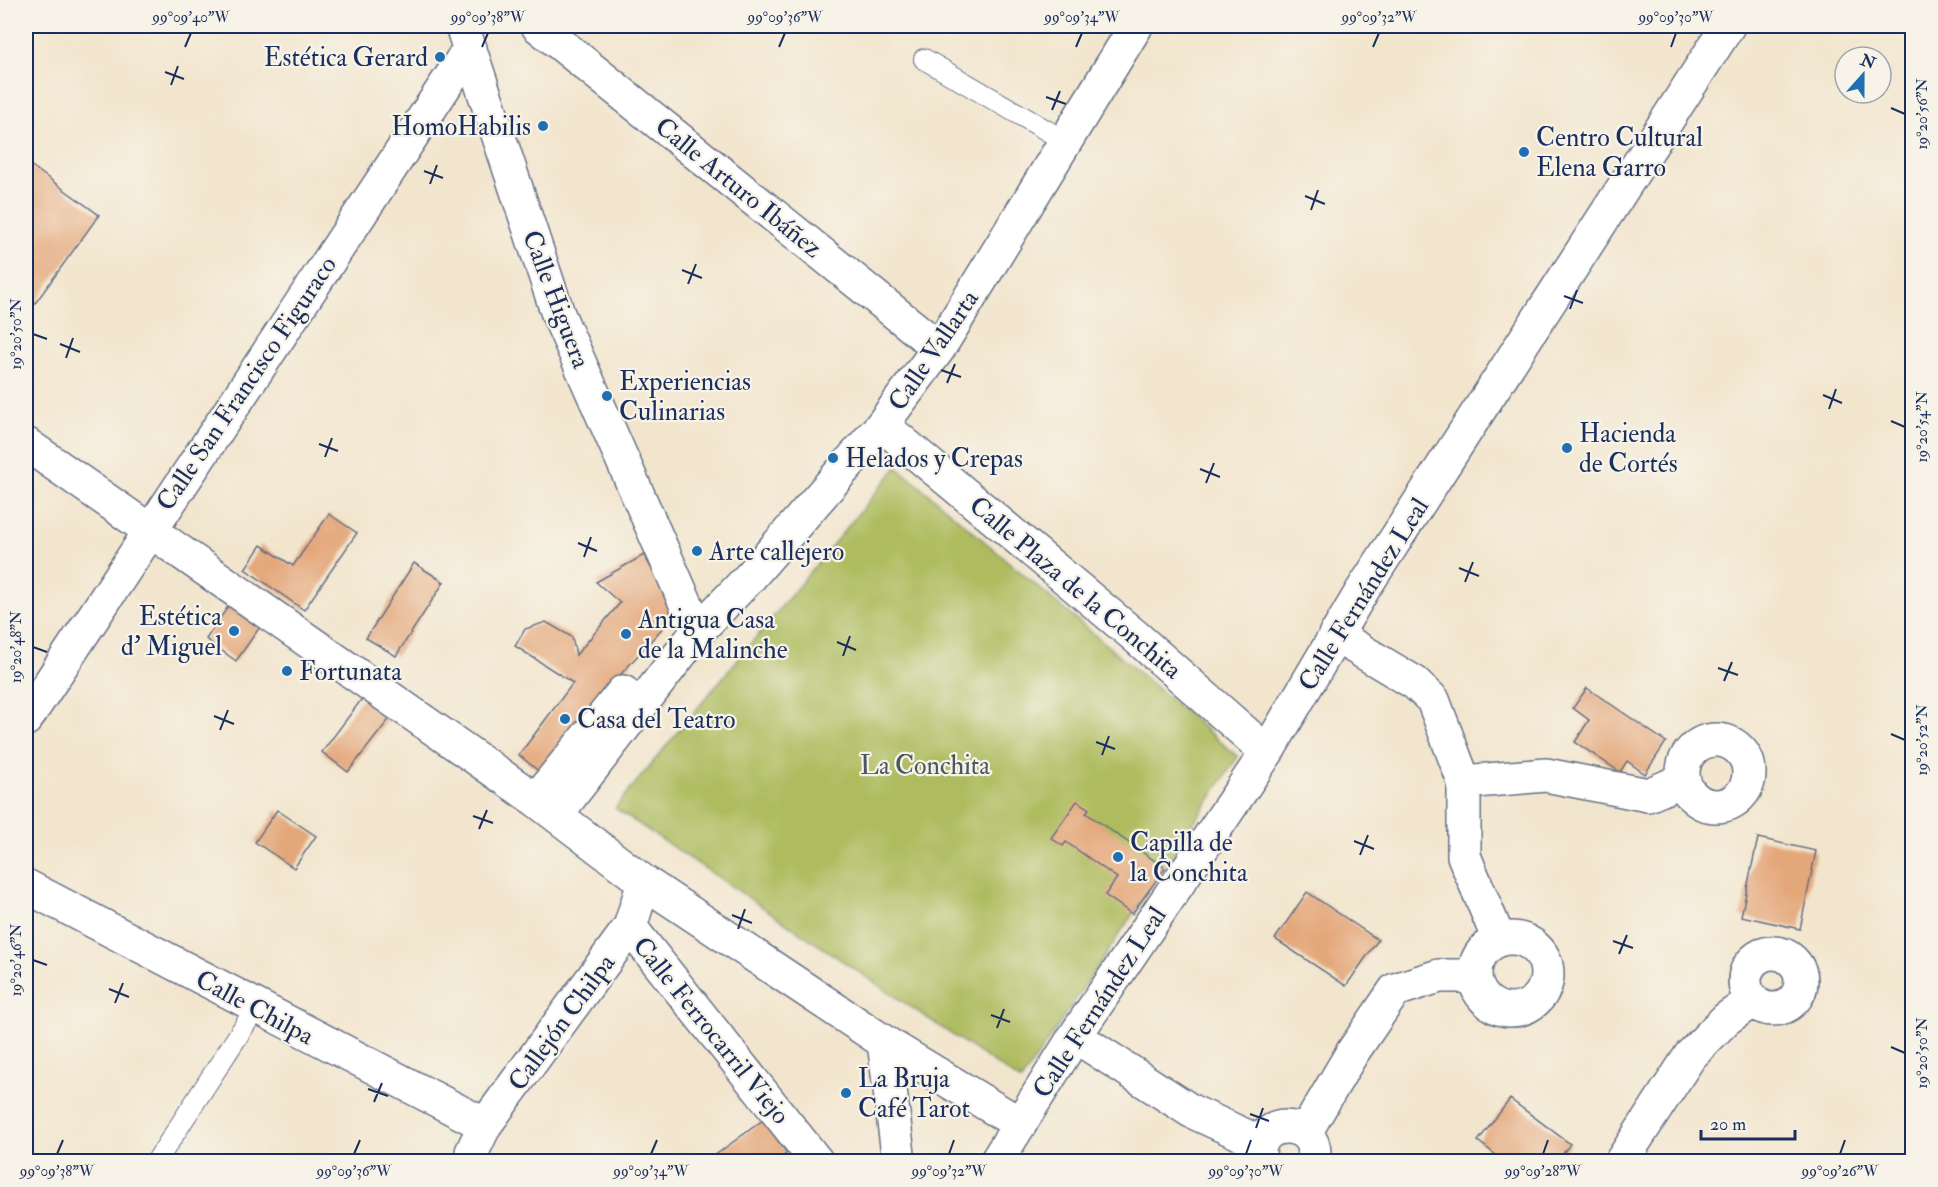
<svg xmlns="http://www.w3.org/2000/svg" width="1938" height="1187" viewBox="0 0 1938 1187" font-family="'IM FELL Double Pica',serif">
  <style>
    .green { fill: #aebc5e; stroke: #64765e; stroke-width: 1.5 }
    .building { fill: #e4a77a }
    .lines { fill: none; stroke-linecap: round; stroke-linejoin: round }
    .service-casing { stroke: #666f85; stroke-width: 22 }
    .minor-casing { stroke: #666f85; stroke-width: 36 }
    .service { stroke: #fff; stroke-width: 20 }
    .minor { stroke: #fff; stroke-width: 33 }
    .ticks { fill: none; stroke: #1b2f5e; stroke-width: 2 }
    .poi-dot { fill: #1f6fb2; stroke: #f7f3e8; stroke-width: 2 }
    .labels { text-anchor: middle; stroke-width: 4.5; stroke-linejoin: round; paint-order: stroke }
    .poi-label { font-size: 26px; fill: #1b2f5e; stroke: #f7f3e8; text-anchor: start }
    .street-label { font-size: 26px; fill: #1b2f5e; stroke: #f7f3e8 }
    .park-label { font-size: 26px; fill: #47595e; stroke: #f7f3e8 }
    .neatline { fill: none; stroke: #1b2f5e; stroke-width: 2 }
    .ticks-label { font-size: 15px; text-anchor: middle; fill: #1b2f5e }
  </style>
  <rect width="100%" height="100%" fill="#f7f3e8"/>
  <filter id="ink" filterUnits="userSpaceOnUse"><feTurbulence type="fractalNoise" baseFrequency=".0167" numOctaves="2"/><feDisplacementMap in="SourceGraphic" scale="12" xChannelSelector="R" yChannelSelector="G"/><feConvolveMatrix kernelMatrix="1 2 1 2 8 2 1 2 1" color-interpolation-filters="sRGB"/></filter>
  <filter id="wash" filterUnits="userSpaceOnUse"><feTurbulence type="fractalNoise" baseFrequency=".008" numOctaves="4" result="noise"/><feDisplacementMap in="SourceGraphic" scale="24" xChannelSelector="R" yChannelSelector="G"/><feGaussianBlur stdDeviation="1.35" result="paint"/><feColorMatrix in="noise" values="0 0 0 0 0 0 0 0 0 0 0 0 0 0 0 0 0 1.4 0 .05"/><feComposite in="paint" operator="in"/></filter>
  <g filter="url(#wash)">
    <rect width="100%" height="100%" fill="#f2e5cd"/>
    <path class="green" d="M 897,467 L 1238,757 L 1021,1081 L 615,808 Z"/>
    <g id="blocks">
      <path class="building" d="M 26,162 L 99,215 L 26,316 Z
        M 329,514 L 357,533 L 304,610 L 245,569 L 261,545 L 293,566 Z
        M 644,555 L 676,613 L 613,683 L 542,774 L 519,755 L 573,683 L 515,646 L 525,629 L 546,622 L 572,637 L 576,655 L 620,603 L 596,582 Z
        M 414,563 L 444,582 L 396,656 L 366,638 Z
        M 231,602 L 262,624 L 236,661 L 206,639 Z
        M 1587,688 L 1666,742 L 1645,774 L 1627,761 L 1620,772 L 1575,742 L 1589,720 L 1573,708 Z
        M 364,696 L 391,717 L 348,772 L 322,752 Z
        M 1077,801 L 1089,809 L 1086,813 L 1165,868 L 1132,914 L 1105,895 L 1117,878 L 1066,842 L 1063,846 L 1051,838 Z
        M 277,810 L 316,836 L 294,868 L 255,842 Z
        M 1758,838 L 1816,851 L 1800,929 L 1741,916 Z
        M 1307,892 L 1378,940 L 1346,986 L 1275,939 Z
        M 1510,1099 L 1570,1144 L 1557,1162 L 1505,1162 L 1478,1141 Z
        M 763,1120 L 787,1153 L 776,1162 L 706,1162 Z"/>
    </g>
  </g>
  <g filter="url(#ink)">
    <use href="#blocks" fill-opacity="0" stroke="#666f85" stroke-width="1.5"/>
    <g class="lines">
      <defs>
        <path id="service" d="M 924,59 L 1063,140
          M 156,1162 L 256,1008"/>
        <path id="minor" d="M 462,26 L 558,314 L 698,631
          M 538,26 L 939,348
          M 882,425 L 1135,636 L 1267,752
          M 26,444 L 536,800 L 644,882 L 884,1042 L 1020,1124
          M 1335,635 L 1415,683 L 1433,700 L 1464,782 L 1464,856 L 1499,940
          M 26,719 L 470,48
          M1683 773a33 33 0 1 1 66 0a33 33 0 1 1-66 0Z
          M 1464,782 L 1546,775 L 1648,795 L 1683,780
          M 536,800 L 623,692
          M 556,815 L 698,631 L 750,577 L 882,425 L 939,348 L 1136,26
          M 26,886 L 485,1125
          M 630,927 L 817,1162
          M1475 974a36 36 0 1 1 72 0a36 36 0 1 1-72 0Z
          M1745 981a28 28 0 1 1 56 0a28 28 0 1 1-56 0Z
          M 1075,1036 L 1191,1111 L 1261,1143
          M 884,1042 L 899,1162
          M 1305,1133 L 1352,1053 L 1395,990 L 1439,976 L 1475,976
          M 472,1162 L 472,1152 L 485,1125 L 630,927 L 644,882
          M 996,1162 L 1075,1036 L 1267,752 L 1362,591 L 1728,26
          M 1260,1162 C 1250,1115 1323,1116 1313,1162
          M 1621,1162 L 1690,1056 L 1726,1019 L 1753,1000"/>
      </defs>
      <use href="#service" class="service-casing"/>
      <use href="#minor" class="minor-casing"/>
      <use href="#service" class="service"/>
      <use href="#minor" class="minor"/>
    </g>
  </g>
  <path class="ticks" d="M 185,47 L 191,33M 482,47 L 488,33M 779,47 L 785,33M 1076,47 L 1082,33M 1373,47 L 1379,33M 1671,47 L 1676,33M 165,72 L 184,79M 171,85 L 178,66M 1046,97 L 1066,104M 1891,108 L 1905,114M 1052,110 L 1060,91M 424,171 L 443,178M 430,184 L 437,165M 1305,196 L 1325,204M 1311,210 L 1318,190M 682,270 L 702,278M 688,284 L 696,264M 1564,296 L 1583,303M 1570,309 L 1577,290M 33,334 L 47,339M 60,344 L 80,352M 66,358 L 73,338M 941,370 L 961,377M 947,383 L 955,364M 1823,395 L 1842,403M 1829,409 L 1836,389M 1891,421 L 1905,427M 319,444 L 338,451M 325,457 L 332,438M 1200,469 L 1220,477M 1206,483 L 1214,463M 578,543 L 597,551M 584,557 L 591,537M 1459,568 L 1479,576M 1465,582 L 1473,562M 837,642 L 856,650M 33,647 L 47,652M 843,656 L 850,636M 1718,668 L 1738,675M 1724,681 L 1732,662M 214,716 L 234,724M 220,730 L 228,710M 1891,734 L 1905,740M 1096,742 L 1115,749M 1102,755 L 1109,736M 473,816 L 493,823M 479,829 L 487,810M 1354,841 L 1374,849M 1360,855 L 1368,835M 732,915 L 752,923M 738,929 L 745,909M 1613,941 L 1633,948M 1619,954 L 1627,935M 33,960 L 47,965M 109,989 L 129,997M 115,1003 L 123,983M 991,1015 L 1010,1022M 997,1028 L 1004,1009M 1891,1047 L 1905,1053M 368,1089 L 388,1096M 374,1102 L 382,1083M 1250,1114 L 1269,1121M 1256,1128 L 1263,1108M 57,1154 L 63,1140M 354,1154 L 360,1140M 651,1154 L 657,1140M 949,1154 L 954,1140M 1246,1154 L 1251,1140M 1543,1154 L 1548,1140M 1840,1154 L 1845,1140"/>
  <g class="poi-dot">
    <circle cx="440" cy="57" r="6"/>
    <circle cx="543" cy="126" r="6"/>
    <circle cx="1524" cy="152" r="6"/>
    <circle cx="607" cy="396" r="6"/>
    <circle cx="1567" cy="448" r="6"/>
    <circle cx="833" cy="458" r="6"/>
    <circle cx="697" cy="551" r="6"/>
    <circle cx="234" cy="631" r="6"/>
    <circle cx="626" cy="634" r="6"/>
    <circle cx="287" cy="671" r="6"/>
    <circle cx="565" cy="719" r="6"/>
    <circle cx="1118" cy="857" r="6"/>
    <circle cx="846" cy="1093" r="6"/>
  </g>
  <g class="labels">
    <g class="poi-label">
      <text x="428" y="66" text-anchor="end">Estética Gerard</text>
      <text x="531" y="135" text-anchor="end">HomoHabilis</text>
      <text x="1536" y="146">Centro Cultural<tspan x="1536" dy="30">Elena Garro</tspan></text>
      <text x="619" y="390">Experiencias<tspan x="619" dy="30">Culinarias</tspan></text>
      <text x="1579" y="442">Hacienda<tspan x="1579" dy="30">de Cortés</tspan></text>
      <text x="845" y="467">Helados y Crepas</text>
      <text x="709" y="560">Arte callejero</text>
      <text x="222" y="625" text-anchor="end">Estética<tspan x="222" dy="30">d' Miguel</tspan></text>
      <text x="638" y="628">Antigua Casa<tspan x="638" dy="30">de la Malinche</tspan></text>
      <text x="299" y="680">Fortunata</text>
      <text x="577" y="728">Casa del Teatro</text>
      <text x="1130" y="851">Capilla de<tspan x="1130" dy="30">la Conchita</tspan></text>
      <text x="858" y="1087">La Bruja<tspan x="858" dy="30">Café Tarot</tspan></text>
    </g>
    <g class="street-label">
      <text transform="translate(739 187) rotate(39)" y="9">Calle Arturo Ibáñez</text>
      <text transform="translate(557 299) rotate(69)" y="9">Calle Higuera</text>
      <text transform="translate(933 350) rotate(-56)" y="9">Calle Vallarta</text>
      <text transform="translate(246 383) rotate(-56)" y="9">Calle San Francisco Figuraco</text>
      <text transform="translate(1076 587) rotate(40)" y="9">Calle Plaza de la Conchita</text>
      <text transform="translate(1363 594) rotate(-58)" y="9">Calle Fernández Leal</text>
      <text transform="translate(1099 1002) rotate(-57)" y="9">Calle Fernández Leal</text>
      <text transform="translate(255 1007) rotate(28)" y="9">Calle Chilpa</text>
      <text transform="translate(561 1022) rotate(-54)" y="9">Callejón Chilpa</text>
      <text transform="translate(712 1030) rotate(51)" y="9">Calle Ferrocarril Viejo</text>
    </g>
    <g class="park-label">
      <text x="925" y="774">La Conchita</text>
    </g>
  </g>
  <rect width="1938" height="1187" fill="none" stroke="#f7f3e8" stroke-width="66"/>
  <g transform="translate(1863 75) rotate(21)"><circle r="28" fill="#f7f3e8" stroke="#9fa5b1" stroke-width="1.5"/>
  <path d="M0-4.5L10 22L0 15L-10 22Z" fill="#1f6fb2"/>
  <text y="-9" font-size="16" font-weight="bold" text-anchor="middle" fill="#1b2f5e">N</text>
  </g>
  <path d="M1701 1130v9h94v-9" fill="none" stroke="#1b2f5e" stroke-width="3"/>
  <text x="1710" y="1130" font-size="18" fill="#1b2f5e" stroke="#f7f3e8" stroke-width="4.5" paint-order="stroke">20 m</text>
  <rect x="33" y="33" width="1872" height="1121" class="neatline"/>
  <g class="ticks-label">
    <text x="191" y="22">99°09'40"W</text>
    <text x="488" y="22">99°09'38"W</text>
    <text x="785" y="22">99°09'36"W</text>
    <text x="1082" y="22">99°09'34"W</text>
    <text x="1379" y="22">99°09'32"W</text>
    <text x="1676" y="22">99°09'30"W</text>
    <text transform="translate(1922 114) rotate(-90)" y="5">19°20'56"N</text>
    <text transform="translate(16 334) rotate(-90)" y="5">19°20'50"N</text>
    <text transform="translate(1922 427) rotate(-90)" y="5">19°20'54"N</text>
    <text transform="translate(16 647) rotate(-90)" y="5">19°20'48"N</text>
    <text transform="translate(1922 740) rotate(-90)" y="5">19°20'52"N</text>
    <text transform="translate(16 960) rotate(-90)" y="5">19°20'46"N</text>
    <text transform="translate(1922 1053) rotate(-90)" y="5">19°20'50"N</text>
    <text x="57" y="1176">99°09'38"W</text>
    <text x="354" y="1176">99°09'36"W</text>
    <text x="651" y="1176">99°09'34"W</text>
    <text x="949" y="1176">99°09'32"W</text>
    <text x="1246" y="1176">99°09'30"W</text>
    <text x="1543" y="1176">99°09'28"W</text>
    <text x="1840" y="1176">99°09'26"W</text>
  </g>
</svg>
